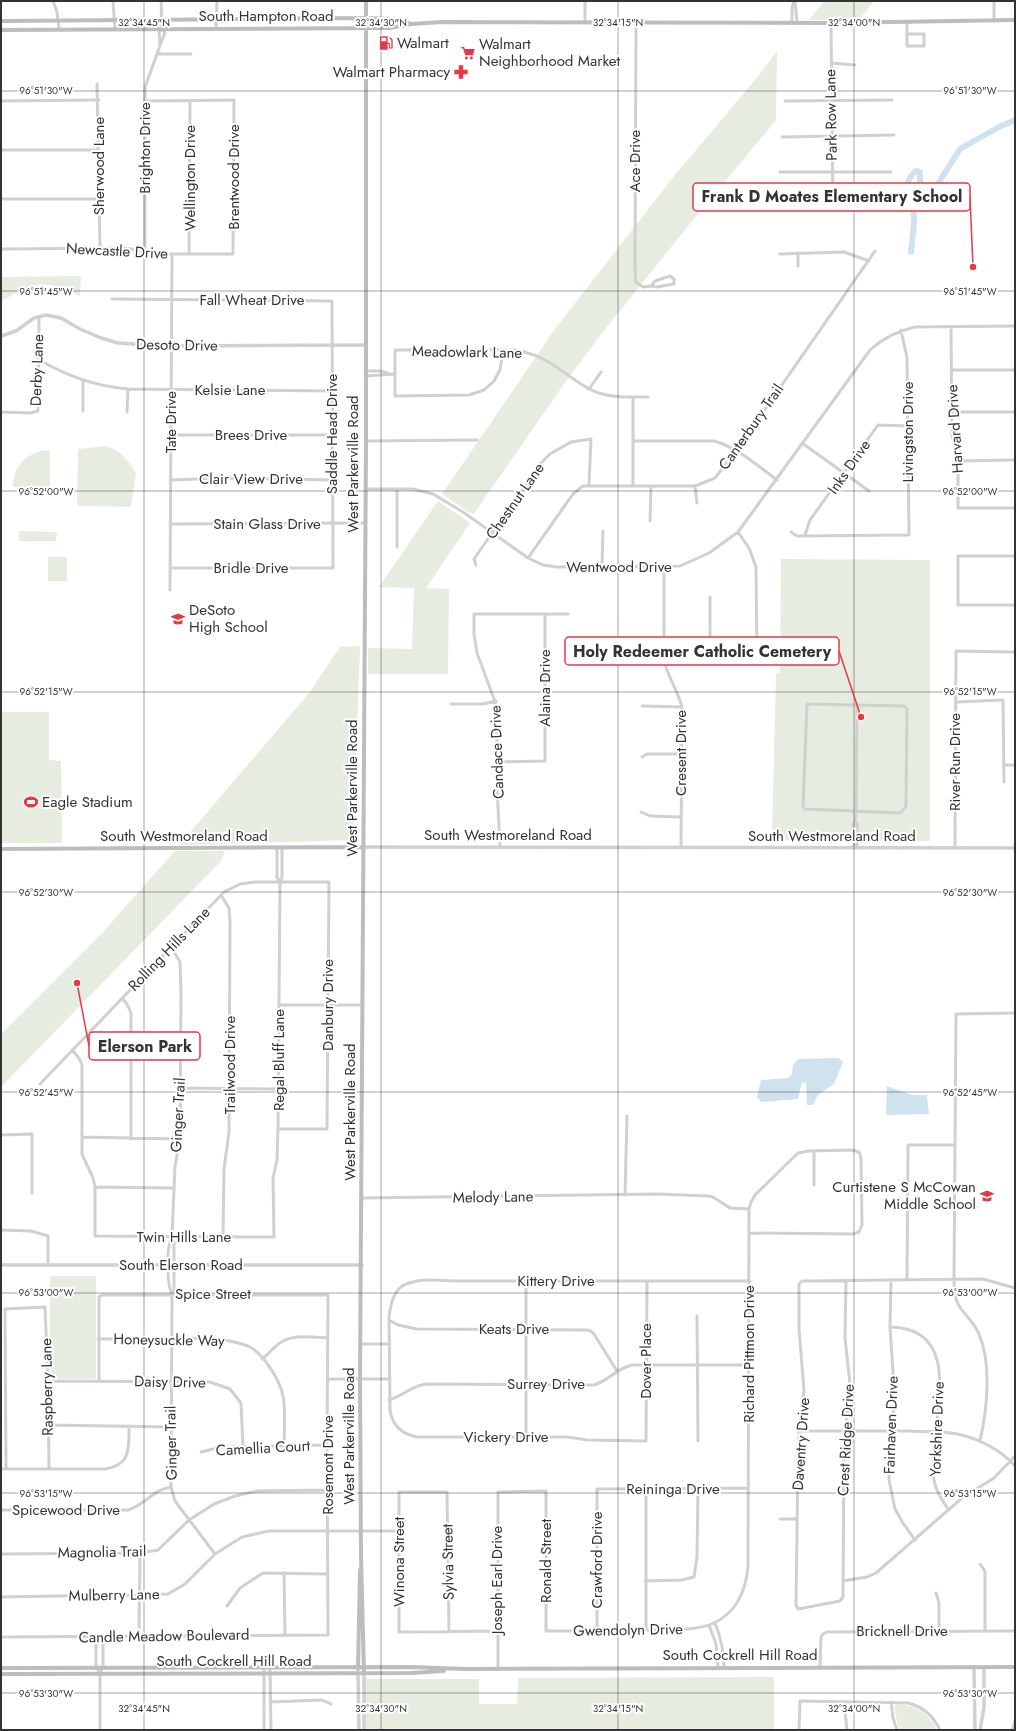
<svg xmlns="http://www.w3.org/2000/svg" width="1016" height="1731" viewBox="0 0 1016 1731" font-family="Jost,sans-serif">
  <style>
    .green { fill: #e6ecdf }
    .water { fill: #cfe2ee }
    .lines { fill: none; stroke-linecap: round; stroke-linejoin: round }
    .river { stroke: #cfe2ee; stroke-width: 6 }
    .minor { stroke: #d0d0d0; stroke-width: 3 }
    .tertiary { stroke: #d0d0d0; stroke-width: 3.5 }
    .secondary { stroke: #bdbdbd; stroke-width: 4 }
    .ticks { fill: none; stroke: #333; stroke-width: 1; stroke-opacity: 0.45 }
    .labels { text-anchor: middle; stroke-width: 4; stroke-linejoin: round; paint-order: stroke }
    .street-label { font-size: 15px; fill: #333; stroke: #fff }
    .poi-label { font-size: 15px; fill: #333; stroke: #fff; text-anchor: start }
    .ticks-label { font-size: 10px; text-anchor: middle; fill: #333; stroke: #fff; stroke-width: 4; stroke-linejoin: round; paint-order: stroke }
    .leader { fill: none; stroke: #e63946; stroke-width: 1.5 }
    .callout-dot { fill: #e63946; stroke: #fff; stroke-width: 1.5 }
    .callout { fill: #fff; stroke: #e63946; stroke-width: 1.5 }
    .callout-label { font-size: 16px; text-anchor: middle; font-weight: bold; fill: #333 }
  </style>
  <rect width="100%" height="100%" fill="#fff"/>
  <path class="green" d="M 824,1 L 874,1 L 859,20 L 809,20 Z
    M 777,51 L 776,120 L 684,231 L 606,328 L 564,384 L 473,515 L 442,494 L 555,329 L 674,176 L 760,74 Z
    M 81,276 L 80,296 C 46,279 33,281 1,302 L 1,277 Z
    M 106,446 C 121,450 127,460 136,473 L 131,507 L 79,506 L 77,504 L 78,449 Z
    M 40,451 L 50,451 L 50,485 L 48,487 L 13,487 C 14,468 22,457 40,451 Z
    M 438,501 L 470,523 L 426,588 L 449,589 L 448,674 L 368,674 L 368,648 L 412,649 L 414,588 L 379,587 Z
    M 19,531 L 57,532 L 56,541 L 19,541 Z
    M 48,557 L 67,557 L 67,581 L 48,581 Z
    M 781,559 L 930,560 L 930,841 L 772,840 L 776,674 L 780,673 Z
    M 360,646 L 353,840 L 181,845 L 181,843 L 309,693 L 340,647 Z
    M 1,712 L 49,712 L 49,760 L 61,761 L 62,843 L 1,843 Z
    M 175,851 L 225,851 L 221,861 L 1,1087 L 1,1034 L 103,932 Z
    M 50,1276 L 96,1276 L 96,1379 L 50,1379 Z
    M 774,1677 L 774,1730 L 364,1730 L 365,1679 L 479,1679 L 479,1704 L 517,1704 L 518,1678 Z
    M 897,1704 C 916,1706 929,1712 937,1730 L 899,1730 L 894,1707 Z"/>
  <path class="water" d="M 838,1058 L 843,1062 L 834,1084 L 818,1095 L 813,1105 L 807,1105 L 806,1083 L 802,1082 L 798,1099 L 762,1102 L 757,1098 L 761,1080 L 788,1078 L 792,1074 L 793,1065 L 798,1059 Z
    M 887,1086 L 912,1095 L 927,1095 L 929,1114 L 886,1115 Z"/>
  <g class="lines">
    <path class="river" d="M 911,252 C 912,241 914,229 914,218 C 915,201 898,185 916,171 L 920,172 L 920,185 L 923,188 L 930,187 L 933,189 L 936,187 L 960,149 L 999,127 L 1015,120"/>
    <path class="minor" d="M 53,1 L 57,12 L 59,29
      M 113,1 L 115,29
      M 795,1 L 797,22
      M 994,21 L 994,1
      M 585,22 L 585,1
      M 636,22 L 635,270 L 636,282 L 643,287 L 651,286
      M 792,22 L 792,8 L 794,1
      M 907,22 L 907,46 L 924,46 L 924,34 L 907,34
      M 831,23 L 833,208
      M 216,28 L 217,1
      M 160,45 L 159,32 L 162,29
      M 158,54 L 191,54
      M 831,63 L 855,65
      M 97,84 L 100,249
      M 1,101 L 99,100
      M 785,101 L 892,100
      M 782,137 L 894,135
      M 1,150 L 99,150
      M 780,172 L 891,172
      M 1,199 L 100,199
      M 782,208 L 892,208
      M 1,249 L 124,248 L 167,254 L 233,254 L 234,100 L 145,101
      M 145,252 L 145,87 L 165,32 L 162,29 L 161,1
      M 189,254 L 190,101
      M 780,254 L 844,252 L 869,261
      M 798,266 L 798,253
      M 670,276 L 674,279 L 674,284 L 657,287 L 651,286 L 655,281 Z
      M 112,299 L 332,301 L 333,568 L 170,568
      M 951,327 L 952,435 L 958,461 L 958,508 L 1015,508
      M 503,351 L 500,370 L 494,381 L 484,390 L 469,395 L 395,396 L 395,350 L 515,350 C 539,354 553,364 572,378 C 581,384 589,390 599,393 C 614,398 632,397 648,397
      M 39,360 C 68,376 94,386 128,389 L 332,391
      M 951,370 L 1015,370
      M 365,371 L 381,371 L 389,374
      M 365,376 L 395,374
      M 589,389 L 601,372
      M 633,397 L 633,486
      M 83,411 L 83,381
      M 1,412 L 31,413 L 38,411 L 39,317
      M 127,412 L 128,389
      M 952,412 L 1015,412
      M 171,435 L 332,435
      M 366,441 L 477,440
      M 633,441 L 714,441 C 737,447 758,466 777,480
      M 802,443 L 869,491
      M 958,461 L 1015,460
      M 170,480 L 222,478 L 332,480
      M 695,486 L 697,503
      M 365,489 L 413,489 L 433,494 L 463,512 L 528,558 L 543,565 L 556,567 L 680,566 L 709,553 L 738,532 L 870,350 C 883,338 897,331 915,327 L 1015,326
      M 397,489 L 397,547
      M 650,521 L 651,486
      M 170,524 L 364,523
      M 791,532 L 797,536 L 909,535 L 907,358 L 901,330
      M 805,535 L 810,520 L 878,425 L 909,426
      M 1015,556 L 958,556 L 958,605 L 1015,605
      M 528,558 L 573,494 L 583,486 L 695,486 L 715,478 L 736,451 L 875,251
      M 476,565 L 474,559 L 540,464 L 550,454 L 571,442 L 591,439 L 589,485
      M 602,566 L 603,531
      M 664,567 L 664,661 C 668,677 678,691 682,707 L 681,847
      M 170,590 L 172,254
      M 710,660 L 710,597
      M 664,661 L 757,661 L 756,567 L 749,548 L 738,532
      M 956,702 L 1003,700 L 1004,782
      M 451,704 L 483,704 L 496,701
      M 807,704 L 904,706 L 907,709 L 906,806 L 901,813 L 805,809 L 803,807 Z
      M 642,706 L 682,707
      M 642,757 L 647,754 L 682,754
      M 497,762 L 545,761 L 545,614
      M 1004,765 L 1015,765
      M 641,812 L 650,816 L 681,817
      M 855,823 L 857,823 L 857,848
      M 277,847 L 277,877 L 280,882
      M 500,847 L 497,787 L 497,707 L 477,653 L 474,634 L 474,614 L 568,614
      M 854,848 L 853,824 L 855,823 L 856,811 L 857,705
      M 955,848 L 956,651 L 1015,652
      M 221,895 L 229,908 L 230,921 L 229,1132 L 224,1169 L 223,1237
      M 171,947 L 180,962 L 181,992 L 180,1139 L 175,1166 L 172,1237 L 174,1243 L 174,1289 L 172,1294 L 171,1487 L 175,1501 L 215,1554
      M 122,998 L 127,1004 L 131,1013 L 131,1139
      M 279,1005 L 363,1005
      M 72,1050 L 79,1058 L 82,1065 L 82,1154 L 93,1178 L 95,1187 L 95,1236 L 274,1237 L 273,1178 L 277,1160 L 278,1129 L 280,882 L 282,877 L 282,847
      M 40,1084 L 224,892 L 240,884 L 255,882 L 329,882 L 327,1129 L 278,1129
      M 180,1088 L 279,1089
      M 1,1135 L 32,1134 L 32,1193
      M 82,1137 L 180,1139
      M 814,1185 L 814,1151
      M 95,1187 L 174,1188
      M 625,1195 L 627,1116
      M 362,1198 L 657,1194 L 708,1196 L 713,1197 L 730,1208 L 749,1209
      M 1,1230 L 31,1231 L 48,1236 L 48,1265
      M 172,1237 C 166,1246 167,1286 172,1294
      M 846,1280 L 845,1338 L 850,1384 L 844,1446 L 843,1597 L 840,1601 L 798,1609 L 796,1605 L 798,1455 L 799,1431 L 804,1390 L 799,1329 L 799,1284 L 802,1281 L 983,1279 L 1015,1288
      M 891,1280 L 890,1327 L 895,1403 L 890,1431 L 889,1480 L 895,1509 L 903,1523 L 915,1540
      M 907,1280 L 908,1145 L 955,1145
      M 647,1281 L 646,1441 L 587,1440 L 568,1437 L 417,1437 C 402,1434 392,1425 390,1410 L 389,1316 C 391,1304 393,1291 404,1285 C 420,1277 442,1281 459,1281 C 486,1281 514,1281 542,1281 L 750,1281
      M 697,1316 L 698,1441
      M 389,1320 L 398,1325 L 417,1329 L 586,1330 L 591,1331 L 594,1334 L 617,1371
      M 890,1327 C 972,1328 926,1433 934,1480 C 936,1491 942,1501 949,1510
      M 98,1339 L 215,1338 C 226,1340 238,1342 248,1346 C 263,1353 280,1380 283,1396 C 286,1408 284,1432 284,1445
      M 361,1344 L 390,1344
      M 262,1359 C 268,1355 271,1350 276,1346 C 290,1333 311,1337 328,1338
      M 328,1379 L 389,1379
      M 48,1381 L 210,1382 L 230,1389 L 241,1403 L 243,1447
      M 389,1400 C 403,1396 412,1385 427,1384 L 594,1385 C 608,1381 617,1368 632,1365 L 749,1365
      M 49,1425 L 171,1427
      M 799,1431 C 836,1431 872,1431 909,1431 C 925,1432 941,1431 957,1434 C 978,1438 1001,1450 1015,1466
      M 526,1438 L 526,1281
      M 980,1441 C 987,1410 992,1365 979,1334 C 975,1323 964,1315 958,1304 C 954,1297 954,1288 954,1280 L 956,1014 L 1015,1013
      M 201,1452 L 221,1447 L 327,1445
      M 6,1468 L 5,1309 L 45,1307 L 48,1381 L 49,1468
      M 1,1469 L 105,1469 C 131,1465 129,1448 129,1426
      M 1,1510 L 128,1510 C 147,1504 152,1490 171,1487
      M 780,1519 L 797,1519
      M 1,1554 L 140,1553 L 158,1550 L 189,1520 L 214,1504 L 235,1496 L 257,1491 L 328,1490
      M 980,1564 L 985,1571 L 985,1631
      M 284,1573 L 285,1635
      M 645,1581 L 682,1580 L 694,1577 L 697,1557 L 698,1489
      M 843,1581 L 867,1577 L 876,1573 L 962,1498 L 994,1478 L 1015,1456
      M 936,1593 L 939,1603 L 939,1631
      M 1,1597 L 168,1594 L 185,1584 L 215,1554 L 242,1537 L 269,1531 L 399,1531
      M 227,1606 L 240,1588 L 263,1573 L 328,1574
      M 715,1623 C 721,1638 724,1651 724,1668
      M 709,1625 L 716,1644 L 718,1667
      M 646,1630 L 646,1489
      M 597,1631 L 597,1489 L 748,1488
      M 449,1632 L 447,1492 L 399,1492 L 399,1632 L 497,1631
      M 139,1635 L 140,1553
      M 1,1637 L 328,1635 L 327,1445 L 328,1295 L 102,1295 L 99,1297 L 99,1381
      M 96,1637 L 96,1667 L 100,1673
      M 264,1667 L 264,1730
      M 270,1667 L 271,1730
      M 820,1667 L 821,1637 L 823,1634 L 827,1632 L 1015,1631
      M 498,1669 L 498,1492 L 546,1491 L 546,1631 C 579,1631 611,1631 644,1630 C 662,1630 699,1631 714,1623 C 737,1612 746,1590 748,1566 L 749,1209 L 751,1202 L 755,1195 L 798,1153 L 808,1151 L 852,1150 L 859,1152 L 861,1158 L 862,1225 L 859,1232 L 853,1234 L 750,1233
      M 271,1702 L 322,1700 L 331,1704
      M 844,1702 L 847,1730
      M 891,1702 L 893,1718 L 897,1730
      M 100,1730 L 100,1673 L 103,1667 L 103,1636
      M 799,1730 L 800,1701 L 908,1703 C 924,1707 933,1716 940,1730
      M 1012,1730 L 1015,1721"/>
    <path class="tertiary" d="M 1,336 L 16,331 L 34,318 L 46,315 L 61,318 L 80,329 L 101,338 L 118,343 L 133,344 L 171,346 L 365,345
      M 364,847 L 1015,848
      M 1,1265 L 362,1265
      M 974,1667 L 975,1730
      M 358,1673 L 359,1730
      M 364,1673 L 364,1730
      M 980,1730 L 984,1707 L 984,1667"/>
    <path class="secondary" d="M 1,21 L 366,18 L 390,19 L 409,23
      M 1,30 L 390,28 L 411,24 L 443,22 L 831,23 L 1015,20
      M 1,849 L 364,847
      M 1,1668 L 411,1667 L 466,1669 L 1015,1667
      M 358,1669 L 360,1570
      M 364,1673 L 361,1557 L 360,1379 L 366,441 L 366,1
      M 1,1674 L 411,1673 L 444,1671"/>
  </g>
  <path class="ticks" d="M 144,1 L 144,1730M 381,1 L 381,1730M 618,1 L 618,1730M 854,1 L 854,1730M 1,91 L 1015,91M 1,291 L 1015,291M 1,491 L 1015,491M 1,692 L 1015,692M 1,892 L 1015,892M 1,1092 L 1015,1092M 1,1293 L 1015,1293M 1,1493 L 1015,1493M 1,1693 L 1015,1693"/>
  <defs>
    <symbol id="fuel-bare" viewBox="-9 -9 18 18"><path d="M-5.5-6h7V0h2V4h1.3V-2.5L3-4.5l.8-.8L6-3V5H2.5V1h-1V6h-7ZM-4.2-4.7v3.2H.2V-4.7Z" fill="#e63946" stroke="#fff" stroke-width="2.5" paint-order="stroke"/></symbol>
    <symbol id="supermarket-bare" viewBox="-9 -9 18 18"><path d="M-6-5.5h2.5l.6 2H6L4.5 2H-2.5L-4.4-4H-6ZM-1.5 3.2a1.3 1.3 0 1 0 .1 0ZM3 3.2a1.3 1.3 0 1 0 .1 0Z" fill="#e63946" stroke="#fff" stroke-width="2.5" paint-order="stroke"/></symbol>
    <symbol id="pharmacy-bare" viewBox="-9 -9 18 18"><path d="M-2-6h4v4h4v4h-4v4h-4v-4h-4v-4h4Z" fill="#e63946" stroke="#fff" stroke-width="2.5" paint-order="stroke"/></symbol>
    <symbol id="school-bare" viewBox="-9 -9 18 18"><path d="M0-5L7-2L0 1L-7-2ZM-4 1L0 2.5L4 1V4Q0 6-4 4Z" fill="#e63946" stroke="#fff" stroke-width="2.5" paint-order="stroke"/></symbol>
    <symbol id="stadium-bare" viewBox="-9 -9 18 18"><path d="M0-5a6.5 5 0 1 0 0 10a6.5 5 0 1 0 0-10ZM-3.5-1.8h7v3.6h-7Z" fill="#e63946" stroke="#fff" stroke-width="2.5" paint-order="stroke"/></symbol>
  </defs>
  <g fill-rule="evenodd">
    <use href="#fuel-bare" x="376" y="33" width="20" height="20"/>
    <use href="#supermarket-bare" x="458" y="43" width="20" height="20"/>
    <use href="#pharmacy-bare" x="451" y="62" width="20" height="20"/>
    <use href="#school-bare" x="168" y="609" width="20" height="20"/>
    <use href="#stadium-bare" x="21" y="792" width="20" height="20"/>
    <use href="#school-bare" x="977" y="1186" width="20" height="20"/>
  </g>
  <g class="labels">
    <g class="street-label">
      <text x="266" y="21">South Hampton Road</text>
      <text transform="translate(831 115) rotate(-91)" y="5">Park Row Lane</text>
      <text transform="translate(145 148) rotate(-90)" y="5">Brighton Drive</text>
      <text transform="translate(635 161) rotate(-90)" y="5">Ace Drive</text>
      <text transform="translate(99 166) rotate(-90)" y="5">Sherwood Lane</text>
      <text transform="translate(234 177) rotate(-90)" y="5">Brentwood Drive</text>
      <text transform="translate(190 178) rotate(-90)" y="5">Wellington Drive</text>
      <text transform="translate(117 251) rotate(3)" y="5">Newcastle Drive</text>
      <text x="252" y="305">Fall Wheat Drive</text>
      <text transform="translate(177 345) rotate(1)" y="5">Desoto Drive</text>
      <text transform="translate(467 352) rotate(1)" y="5">Meadowlark Lane</text>
      <text transform="translate(37 370) rotate(-88)" y="5">Derby Lane</text>
      <text x="230" y="395">Kelsie Lane</text>
      <text transform="translate(171 422) rotate(-90)" y="5">Tate Drive</text>
      <text transform="translate(751 427) rotate(-55)" y="5">Canterbury Trail</text>
      <text transform="translate(955 429) rotate(-94)" y="5">Harvard Drive</text>
      <text transform="translate(908 432) rotate(-90)" y="5">Livingston Drive</text>
      <text transform="translate(332 434) rotate(-90)" y="5">Saddle Head Drive</text>
      <text x="251" y="440">Brees Drive</text>
      <text transform="translate(353 464) rotate(-90)" y="5">West Parkerville Road</text>
      <text transform="translate(849 467) rotate(-55)" y="5">Inks Drive</text>
      <text x="251" y="484">Clair View Drive</text>
      <text transform="translate(515 501) rotate(-55)" y="5">Chestnut Lane</text>
      <text x="267" y="529">Stain Glass Drive</text>
      <text x="619" y="572">Wentwood Drive</text>
      <text x="251" y="573">Bridle Drive</text>
      <text transform="translate(545 688) rotate(-90)" y="5">Alaina Drive</text>
      <text transform="translate(497 752) rotate(-92)" y="5">Candace Drive</text>
      <text transform="translate(681 753) rotate(-90)" y="5">Cresent Drive</text>
      <text transform="translate(955 762) rotate(-90)" y="5">River Run Drive</text>
      <text transform="translate(352 788) rotate(-90)" y="5">West Parkerville Road</text>
      <text x="508" y="840">South Westmoreland Road</text>
      <text x="184" y="841">South Westmoreland Road</text>
      <text x="832" y="841">South Westmoreland Road</text>
      <text transform="translate(169 949) rotate(-46)" y="5">Rolling Hills Lane</text>
      <text transform="translate(328 1005) rotate(-90)" y="5">Danbury Drive</text>
      <text transform="translate(279 1060) rotate(-90)" y="5">Regal Bluff Lane</text>
      <text transform="translate(230 1065) rotate(-90)" y="5">Trailwood Drive</text>
      <text transform="translate(350 1112) rotate(-90)" y="5">West Parkerville Road</text>
      <text transform="translate(178 1115) rotate(-87)" y="5">Ginger Trail</text>
      <text transform="translate(493 1197) rotate(-1)" y="5">Melody Lane</text>
      <text x="184" y="1242">Twin Hills Lane</text>
      <text x="181" y="1270">South Elerson Road</text>
      <text x="556" y="1286">Kittery Drive</text>
      <text x="213" y="1299">Spice Street</text>
      <text x="514" y="1334">Keats Drive</text>
      <text transform="translate(169 1340) rotate(1)" y="5">Honeysuckle Way</text>
      <text transform="translate(749 1354) rotate(-90)" y="5">Richard Pittmon Drive</text>
      <text transform="translate(646 1361) rotate(-90)" y="5">Dover Place</text>
      <text transform="translate(170 1382) rotate(1)" y="5">Daisy Drive</text>
      <text x="546" y="1389">Surrey Drive</text>
      <text transform="translate(47 1387) rotate(-91)" y="5">Raspberry Lane</text>
      <text transform="translate(891 1425) rotate(-88)" y="5">Fairhaven Drive</text>
      <text transform="translate(937 1429) rotate(-88)" y="5">Yorkshire Drive</text>
      <text transform="translate(349 1436) rotate(-90)" y="5">West Parkerville Road</text>
      <text x="506" y="1442">Vickery Drive</text>
      <text transform="translate(846 1440) rotate(-87)" y="5">Crest Ridge Drive</text>
      <text transform="translate(171 1443) rotate(-91)" y="5">Ginger Trail</text>
      <text transform="translate(801 1444) rotate(-86)" y="5">Daventry Drive</text>
      <text transform="translate(263 1448) rotate(-3)" y="5">Camellia Court</text>
      <text transform="translate(328 1465) rotate(-90)" y="5">Rosemont Drive</text>
      <text x="673" y="1494">Reininga Drive</text>
      <text x="66" y="1515">Spicewood Drive</text>
      <text transform="translate(102 1552) rotate(-1)" y="5">Magnolia Trail</text>
      <text transform="translate(597 1560) rotate(-90)" y="5">Crawford Drive</text>
      <text transform="translate(546 1561) rotate(-90)" y="5">Ronald Street</text>
      <text transform="translate(399 1562) rotate(-90)" y="5">Winona Street</text>
      <text transform="translate(448 1562) rotate(-91)" y="5">Sylvia Street</text>
      <text transform="translate(497 1580) rotate(-90)" y="5">Joseph Earl Drive</text>
      <text transform="translate(114 1595) rotate(-1)" y="5">Mulberry Lane</text>
      <text transform="translate(628 1630) rotate(-1)" y="5">Gwendolyn Drive</text>
      <text x="902" y="1636">Bricknell Drive</text>
      <text transform="translate(164 1636) rotate(-1)" y="5">Candle Meadow Boulevard</text>
      <text x="740" y="1660">South Cockrell Hill Road</text>
      <text x="234" y="1666">South Cockrell Hill Road</text>
    </g>
    <g class="poi-label">
      <text x="397" y="48">Walmart</text>
      <text x="479" y="49">Walmart<tspan x="479" dy="17">Neighborhood Market</tspan></text>
      <text x="450" y="77" text-anchor="end">Walmart Pharmacy</text>
      <text x="189" y="615">DeSoto<tspan x="189" dy="17">High School</tspan></text>
      <text x="42" y="807">Eagle Stadium</text>
      <text x="976" y="1192" text-anchor="end">Curtistene S McCowan<tspan x="976" dy="17">Middle School</tspan></text>
    </g>
  </g>
  <g class="ticks-label">
    <text x="144" y="26">32°34'45"N</text>
    <text x="381" y="26">32°34'30"N</text>
    <text x="618" y="26">32°34'15"N</text>
    <text x="854" y="26">32°34'00"N</text>
    <text x="970" y="94">96°51'30"W</text>
    <text x="46" y="94">96°51'30"W</text>
    <text x="970" y="295">96°51'45"W</text>
    <text x="46" y="295">96°51'45"W</text>
    <text x="970" y="495">96°52'00"W</text>
    <text x="46" y="495">96°52'00"W</text>
    <text x="970" y="695">96°52'15"W</text>
    <text x="46" y="695">96°52'15"W</text>
    <text x="970" y="896">96°52'30"W</text>
    <text x="46" y="896">96°52'30"W</text>
    <text x="46" y="1096">96°52'45"W</text>
    <text x="970" y="1096">96°52'45"W</text>
    <text x="46" y="1296">96°53'00"W</text>
    <text x="970" y="1296">96°53'00"W</text>
    <text x="46" y="1497">96°53'15"W</text>
    <text x="970" y="1497">96°53'15"W</text>
    <text x="46" y="1697">96°53'30"W</text>
    <text x="970" y="1697">96°53'30"W</text>
    <text x="144" y="1712">32°34'45"N</text>
    <text x="381" y="1712">32°34'30"N</text>
    <text x="618" y="1712">32°34'15"N</text>
    <text x="854" y="1712">32°34'00"N</text>
  </g>
  <path class="leader" d="M973 267L970 197M861 717L839 651M77 983L89 1046"/>
  <g class="callout-dot">
    <circle cx="973" cy="267" r="4"/>
    <circle cx="861" cy="717" r="4"/>
    <circle cx="77" cy="983" r="4"/>
  </g>
  <g class="callout">
    <rect x="693" y="183" width="277" height="28" rx="4"/>
    <rect x="565" y="637" width="274" height="28" rx="4"/>
    <rect x="89" y="1032" width="111" height="28" rx="4"/>
  </g>
  <g class="callout-label">
    <text x="832" y="202">Frank D Moates Elementary School</text>
    <text x="702" y="657">Holy Redeemer Catholic Cemetery</text>
    <text x="145" y="1052">Elerson Park</text>
  </g>
  <rect width="1016" height="1731" fill="none" stroke="#333333" stroke-width="4"/>
</svg>
